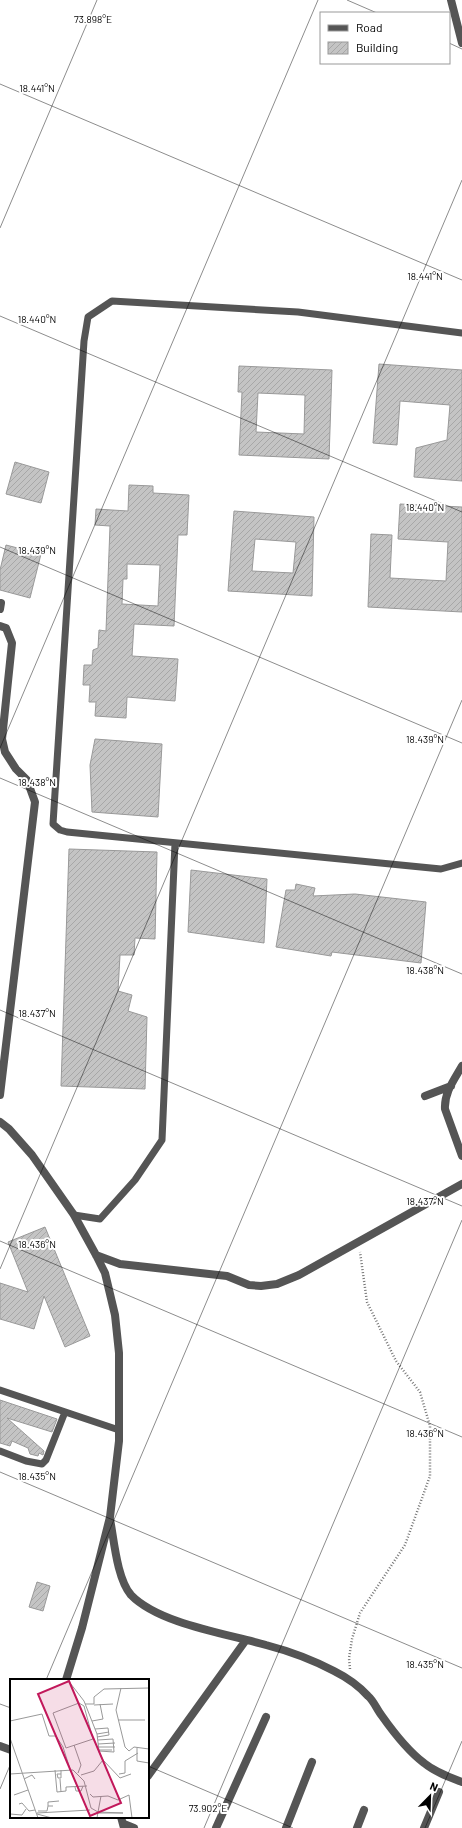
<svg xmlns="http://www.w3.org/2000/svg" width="462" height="1828" viewBox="0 0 462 1828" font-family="Barlow,sans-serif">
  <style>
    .building { fill: url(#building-hatch); stroke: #999; fill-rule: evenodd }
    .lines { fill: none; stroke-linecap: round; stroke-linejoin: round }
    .path { stroke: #777; stroke-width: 2.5; stroke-dasharray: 1 2; stroke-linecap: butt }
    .lane { stroke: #555; stroke-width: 7 }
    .street { stroke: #555; stroke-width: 8 }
    .ticks { fill: none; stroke: #000; stroke-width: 1; stroke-opacity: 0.45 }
    .inset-road { fill: none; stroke: #999; stroke-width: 1 }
    .view { fill: #c2185b; fill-opacity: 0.15; stroke: #c2185b; stroke-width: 2 }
    .inset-edge { fill: none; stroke: #000; stroke-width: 2 }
    .ticks-label { font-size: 10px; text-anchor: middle; fill: #000; stroke: #fff; stroke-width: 4; stroke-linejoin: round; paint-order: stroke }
  </style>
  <defs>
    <pattern id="building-hatch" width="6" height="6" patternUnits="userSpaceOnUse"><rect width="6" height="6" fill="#c4c4c4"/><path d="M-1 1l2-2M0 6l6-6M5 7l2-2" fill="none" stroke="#a7a7a7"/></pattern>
  </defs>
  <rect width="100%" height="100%" fill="#fff"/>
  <path class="building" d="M 379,364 L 462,370 L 462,481 L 414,477 L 416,448 L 447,440 L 450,405 L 400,401 L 397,445 L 373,443 Z
    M 239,366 L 332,370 L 329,459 L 239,455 L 242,392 L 238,392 ZM 258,393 L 305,395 L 304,434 L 256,432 Z
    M 15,462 L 49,472 L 41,503 L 6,494 Z
    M 129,485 L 153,486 L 153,493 L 189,495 L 187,535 L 178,535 L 174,626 L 134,624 L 132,656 L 178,659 L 175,701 L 127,697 L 126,718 L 95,716 L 96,702 L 89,702 L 90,685 L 83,685 L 84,665 L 92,665 L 93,650 L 98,648 L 99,630 L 106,631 L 110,526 L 95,525 L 96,509 L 128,511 ZM 127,564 L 160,565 L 158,606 L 122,604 L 123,579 L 127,579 Z
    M 400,504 L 462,507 L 462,612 L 368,607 L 371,534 L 392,535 L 390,578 L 446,581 L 448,542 L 398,539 Z
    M 234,511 L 314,517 L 312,596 L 228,591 ZM 255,539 L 296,542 L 293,573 L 252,571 Z
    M 6,545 L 41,554 L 30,598 L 0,590 L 0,570 Z
    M 95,739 L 162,744 L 158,817 L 92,812 L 90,765 Z
    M 69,849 L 157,852 L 155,939 L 135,938 L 134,955 L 120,955 L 118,991 L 132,995 L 128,1011 L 147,1017 L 145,1089 L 61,1086 Z
    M 191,870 L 267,879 L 264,943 L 188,932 Z
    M 296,884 L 315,888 L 313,896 L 355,894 L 426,902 L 421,963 L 332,952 L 331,956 L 276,947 L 286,890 L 295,890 Z
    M 45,1227 L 90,1336 L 65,1347 L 44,1296 L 34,1329 L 0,1319 L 0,1283 L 28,1292 L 8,1242 Z
    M 0,1400 L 57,1419 L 52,1432 L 7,1418 L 44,1451 L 43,1455 L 39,1453 L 38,1456 L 30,1454 L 28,1448 L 12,1441 L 10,1446 L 0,1443 Z
    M 37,1582 L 50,1586 L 43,1611 L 29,1607 Z"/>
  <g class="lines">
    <path class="path" d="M 350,1669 L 349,1658 L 352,1639 L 360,1613 L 405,1545 L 430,1476 L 430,1426 L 420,1392 L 396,1361 L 367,1302 L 360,1252"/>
    <path class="lane" d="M 462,333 L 298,312 L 112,301 L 88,317 L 84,341 L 53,824 L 60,830 L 67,832 L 441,869 L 462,863
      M 74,1215 L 100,1219 L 135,1180 L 162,1140 L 175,843
      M 0,1390 L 119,1430
      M 0,1451 L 26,1461 L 42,1464 L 46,1460 L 65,1412"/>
    <path class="street" d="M 451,0 L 462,43
      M 0,609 L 1,603
      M 0,626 L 6,628 L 12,643 L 2,739 L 5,752 L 16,769 L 27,780 L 35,802 L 0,1095
      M 462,1066 C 454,1080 444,1093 445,1109 L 462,1156
      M 425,1096 L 451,1086
      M 0,1122 L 9,1129 L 32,1155 L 74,1215 L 96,1255 L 105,1273 L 115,1315 L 119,1353 L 119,1441 L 110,1517 L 82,1628 L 66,1680
      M 96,1255 L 120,1264 L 227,1276 L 249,1285 L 261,1286 L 277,1284 L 299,1275 L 462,1184
      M 110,1519 C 114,1540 117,1579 131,1595 C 159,1624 228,1634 266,1645 C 289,1651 313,1660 334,1671 C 346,1677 359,1686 368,1696 C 374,1701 377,1710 382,1716 C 394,1733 408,1751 424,1763 C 435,1772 449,1777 462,1782
      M 0,1746 L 11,1750
      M 148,1776 L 246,1640
      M 121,1817 L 124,1828
      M 124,1824 L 134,1828
      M 216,1828 L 266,1717
      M 286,1828 L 312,1762
      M 357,1828 L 364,1810
      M 424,1828 L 439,1792"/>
  </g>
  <path class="ticks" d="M 347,0 L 377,13M 449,43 L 462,49M 0,84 L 462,280M 0,228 L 97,0M 0,316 L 462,512M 0,547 L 462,743M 0,748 L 318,0M 0,778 L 462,974M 0,1010 L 462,1206M 0,1241 L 462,1437M 0,1269 L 462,180M 0,1472 L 462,1668M 46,1680 L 462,700M 0,1704 L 11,1708M 148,1766 L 293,1828M 0,1789 L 11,1763M 204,1828 L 462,1220M 425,1828 L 462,1741"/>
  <g transform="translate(10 1679)">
    <rect width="139" height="139" fill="#fff"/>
    <path class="inset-road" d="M 57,0 L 74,22 L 87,55M 111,9 L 106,31 L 115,68 L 119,72 L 124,68 L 139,70M 69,24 L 74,27 L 83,60 L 56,69 L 43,34 ZM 75,25 L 84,25 L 84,18 L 94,10 L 139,9M 84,26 L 103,25M 108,41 L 135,41M 0,42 L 32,35 L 39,57 L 46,57 L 53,68 L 60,90M 82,42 L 93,40 L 90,25M 85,50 L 98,49 L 99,56 L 87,58M 0,59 L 28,139M 88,61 L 103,60 L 104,73 L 89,72 L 87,55 L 99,53M 88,65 L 105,64M 64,66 L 71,86 L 68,94M 88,68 L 105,68M 127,69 L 127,82 L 139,84M 89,71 L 102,71M 93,81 L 110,99 L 121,95M 45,91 L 47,113 L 56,112 L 56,108 L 77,107M 51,91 L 51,99 L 48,99 L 47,95 L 51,95M 0,95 L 63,91 L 74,102 L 81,129 L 88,133 L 87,139M 109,95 L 115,94 L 115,82 L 128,74M 71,96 L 84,92 L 93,81 L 89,73M 14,100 L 22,96 L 25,100M 50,100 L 51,113M 65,108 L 66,112 L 71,112 L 73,107M 80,115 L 83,118 L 98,117 L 108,121 L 119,116 L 122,139M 4,116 L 18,111M 9,125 L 12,124 L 19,132 L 25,131M 38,127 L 38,123 L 49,122M 28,132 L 37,132 L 38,127 L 43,127M 88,133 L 113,134 L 88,134M 88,133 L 91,117M 27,134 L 80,131M 0,135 L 12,136 L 16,130M 27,135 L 42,139"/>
    <path class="view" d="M 59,2 L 111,124 L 80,137 L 28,15 Z"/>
    <rect width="139" height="139" class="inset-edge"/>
  </g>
  <g class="ticks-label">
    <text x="93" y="23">73.898°E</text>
    <text x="37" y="92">18.441°N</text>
    <text x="425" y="280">18.441°N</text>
    <text x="37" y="323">18.440°N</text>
    <text x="425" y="511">18.440°N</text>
    <text x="37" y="554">18.439°N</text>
    <text x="425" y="743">18.439°N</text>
    <text x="37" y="786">18.438°N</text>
    <text x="425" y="974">18.438°N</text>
    <text x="37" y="1017">18.437°N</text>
    <text x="425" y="1205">18.437°N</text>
    <text x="37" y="1248">18.436°N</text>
    <text x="425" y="1437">18.436°N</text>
    <text x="37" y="1480">18.435°N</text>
    <text x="425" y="1668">18.435°N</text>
    <text x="208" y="1812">73.902°E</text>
  </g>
  <rect x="320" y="12" width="130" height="52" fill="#ffffff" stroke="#999999"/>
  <rect x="328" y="25" width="20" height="6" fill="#555555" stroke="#999999"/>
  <text x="356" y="32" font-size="12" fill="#000000">Road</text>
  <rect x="328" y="42" width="20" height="12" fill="url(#building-hatch)" stroke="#999999"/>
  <text x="356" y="52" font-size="12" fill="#000000">Building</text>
  <g transform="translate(430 1796) rotate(23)" stroke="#ffffff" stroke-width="3" paint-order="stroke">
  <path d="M0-3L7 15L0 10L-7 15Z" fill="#000000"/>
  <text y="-6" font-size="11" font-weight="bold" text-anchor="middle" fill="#000000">N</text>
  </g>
</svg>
